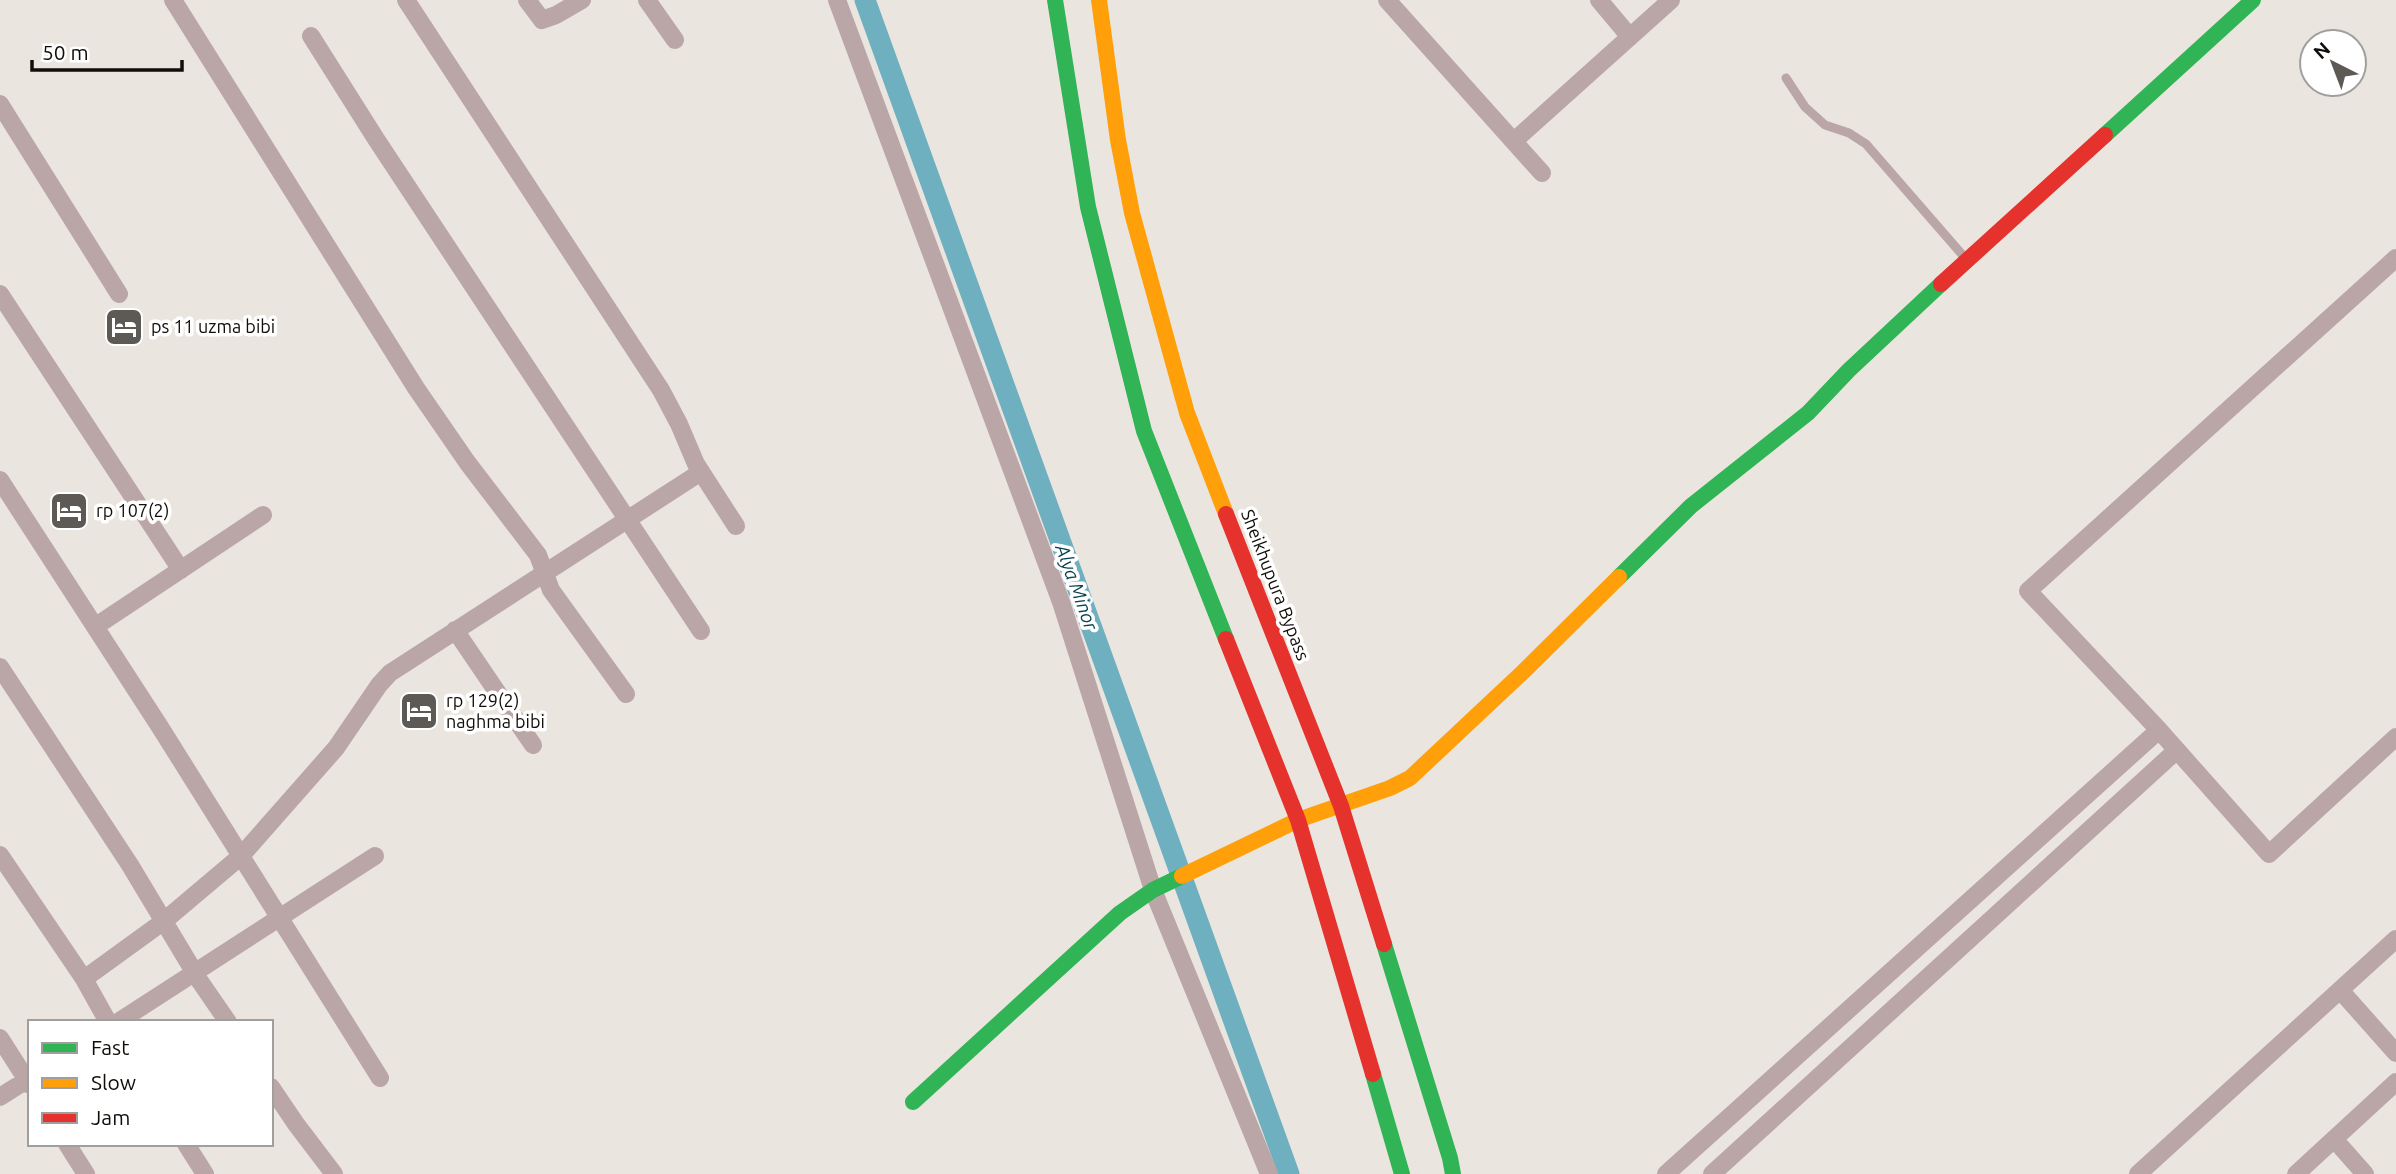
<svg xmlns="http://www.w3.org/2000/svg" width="2396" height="1174" viewBox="0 0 2396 1174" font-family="Ubuntu,sans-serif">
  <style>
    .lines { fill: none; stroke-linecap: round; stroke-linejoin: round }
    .canal { stroke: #6eb0c0; stroke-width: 21 }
    .lane { stroke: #bba6a7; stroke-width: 9 }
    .street { stroke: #bba6a7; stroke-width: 18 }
    .fast { stroke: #30b455; stroke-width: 16 }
    .slow { stroke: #ff9f0a; stroke-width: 16 }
    .jam { stroke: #e5322d; stroke-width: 16 }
    .labels { text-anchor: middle; stroke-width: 7; stroke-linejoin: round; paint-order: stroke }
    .poi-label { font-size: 18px; fill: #110e09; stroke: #fff; text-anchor: start }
    .street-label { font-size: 18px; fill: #110e09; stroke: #fff }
    .water-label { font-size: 19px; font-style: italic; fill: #084350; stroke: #fff }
  </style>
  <rect width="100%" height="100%" fill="#ebe5df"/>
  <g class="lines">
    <path class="canal" d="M 865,0 L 1289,1174"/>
    <path class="lane" d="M 1786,78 L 1805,107 L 1825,125 L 1849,133 L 1866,144 L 1966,259"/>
    <path class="street" d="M 173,0 L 416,388 L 467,462 L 538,555 L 551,590 L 626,694
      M 406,0 L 661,390 L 679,424 L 696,464 L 736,526
      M 527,0 L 542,20 L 556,15 L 582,0
      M 647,0 L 675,40
      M 837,0 L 1061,602 L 1153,890 L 1269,1174
      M 1387,0 L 1542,173
      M 1599,0 L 1630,37
      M 311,36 L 376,139 L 701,631
      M 0,104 L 119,294
      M 1514,141 L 1671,0
      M 2396,258 L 2028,591 L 2159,730 L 2269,854 L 2396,737
      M 0,294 L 181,570
      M 0,480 L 160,727 L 380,1078
      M 96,626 L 263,515
      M 455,630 L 533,745
      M 0,667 L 130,865 L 199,980 L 228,1022
      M 0,855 L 84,979 L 108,1022
      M 84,979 L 164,921 L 241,856 L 336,748 L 379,685 L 390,673 L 701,472
      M 2340,990 L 2396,1053
      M 118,1022 L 375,856
      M 0,1038 L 30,1085
      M 271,1087 L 296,1124 L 334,1174
      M 0,1097 L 30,1078
      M 2334,1139 L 2365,1174
      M 67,1144 L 86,1174
      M 186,1144 L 205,1174
      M 1666,1174 L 2159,730
      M 1712,1174 L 2177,750
      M 2138,1174 L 2396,939
      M 2296,1174 L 2396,1082"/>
    <path class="fast" d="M 1055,0 L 1088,207 L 1144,431 L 1226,639
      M 2105,135 L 2253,0
      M 1619,577 L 1691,506 L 1808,413 L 1849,370 L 1941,284
      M 1384,944 L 1450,1158 L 1453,1174
      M 1373,1074 L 1402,1174
      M 913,1102 L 1120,913 L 1153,890 L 1182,876"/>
    <path class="slow" d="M 1099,0 L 1118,140 L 1132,213 L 1187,413 L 1226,514
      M 1182,876 L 1298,820 L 1390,788 L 1410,778 L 1524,671 L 1619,577"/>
    <path class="jam" d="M 1941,284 L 2105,135
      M 1226,514 L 1341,806 L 1384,944
      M 1226,639 L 1298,820 L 1373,1074"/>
  </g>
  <defs>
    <symbol id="hotel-square" viewBox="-11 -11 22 22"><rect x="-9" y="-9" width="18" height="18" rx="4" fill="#5d5954" stroke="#fff"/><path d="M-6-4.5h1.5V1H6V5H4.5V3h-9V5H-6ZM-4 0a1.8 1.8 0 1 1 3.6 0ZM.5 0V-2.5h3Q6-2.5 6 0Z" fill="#fff"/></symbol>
  </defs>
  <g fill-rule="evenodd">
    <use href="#hotel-square" x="102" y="305" width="44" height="44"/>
    <use href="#hotel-square" x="47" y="489" width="44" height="44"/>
    <use href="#hotel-square" x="397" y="689" width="44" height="44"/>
  </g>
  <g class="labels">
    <g class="poi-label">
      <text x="151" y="333">ps 11 uzma bibi</text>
      <text x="96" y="517">rp 107(2)</text>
      <text x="446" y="707">rp 129(2)<tspan x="446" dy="21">naghma bibi</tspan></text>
    </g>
    <g class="street-label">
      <text transform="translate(1275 585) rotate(69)" y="6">Sheikhupura Bypass</text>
    </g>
    <g class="water-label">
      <text transform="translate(1077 587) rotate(70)" y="7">Alya Minor</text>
    </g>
  </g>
  <rect x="28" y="1020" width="245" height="126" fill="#ffffff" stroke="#a09f9d" stroke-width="2"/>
  <rect x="42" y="1043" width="35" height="10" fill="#30b455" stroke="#a09f9d" stroke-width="2"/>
  <text x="91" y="1055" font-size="21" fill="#110e09">Fast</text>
  <rect x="42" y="1078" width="35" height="10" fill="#ff9f0a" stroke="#a09f9d" stroke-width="2"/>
  <text x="91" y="1090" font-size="21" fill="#110e09">Slow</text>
  <rect x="42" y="1113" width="35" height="10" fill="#e5322d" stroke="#a09f9d" stroke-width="2"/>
  <text x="91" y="1125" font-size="21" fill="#110e09">Jam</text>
  <g transform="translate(2333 63) rotate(318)"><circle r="33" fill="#ffffff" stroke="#a09f9d" stroke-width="2"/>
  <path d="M0-5L12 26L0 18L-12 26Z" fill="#5d5954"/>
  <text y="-10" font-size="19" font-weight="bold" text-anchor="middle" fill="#110e09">N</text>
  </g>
  <path d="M32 60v10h150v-10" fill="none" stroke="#110e09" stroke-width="3.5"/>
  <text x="42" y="60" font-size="21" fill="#110e09" stroke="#ffffff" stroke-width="5" paint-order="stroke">50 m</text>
</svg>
